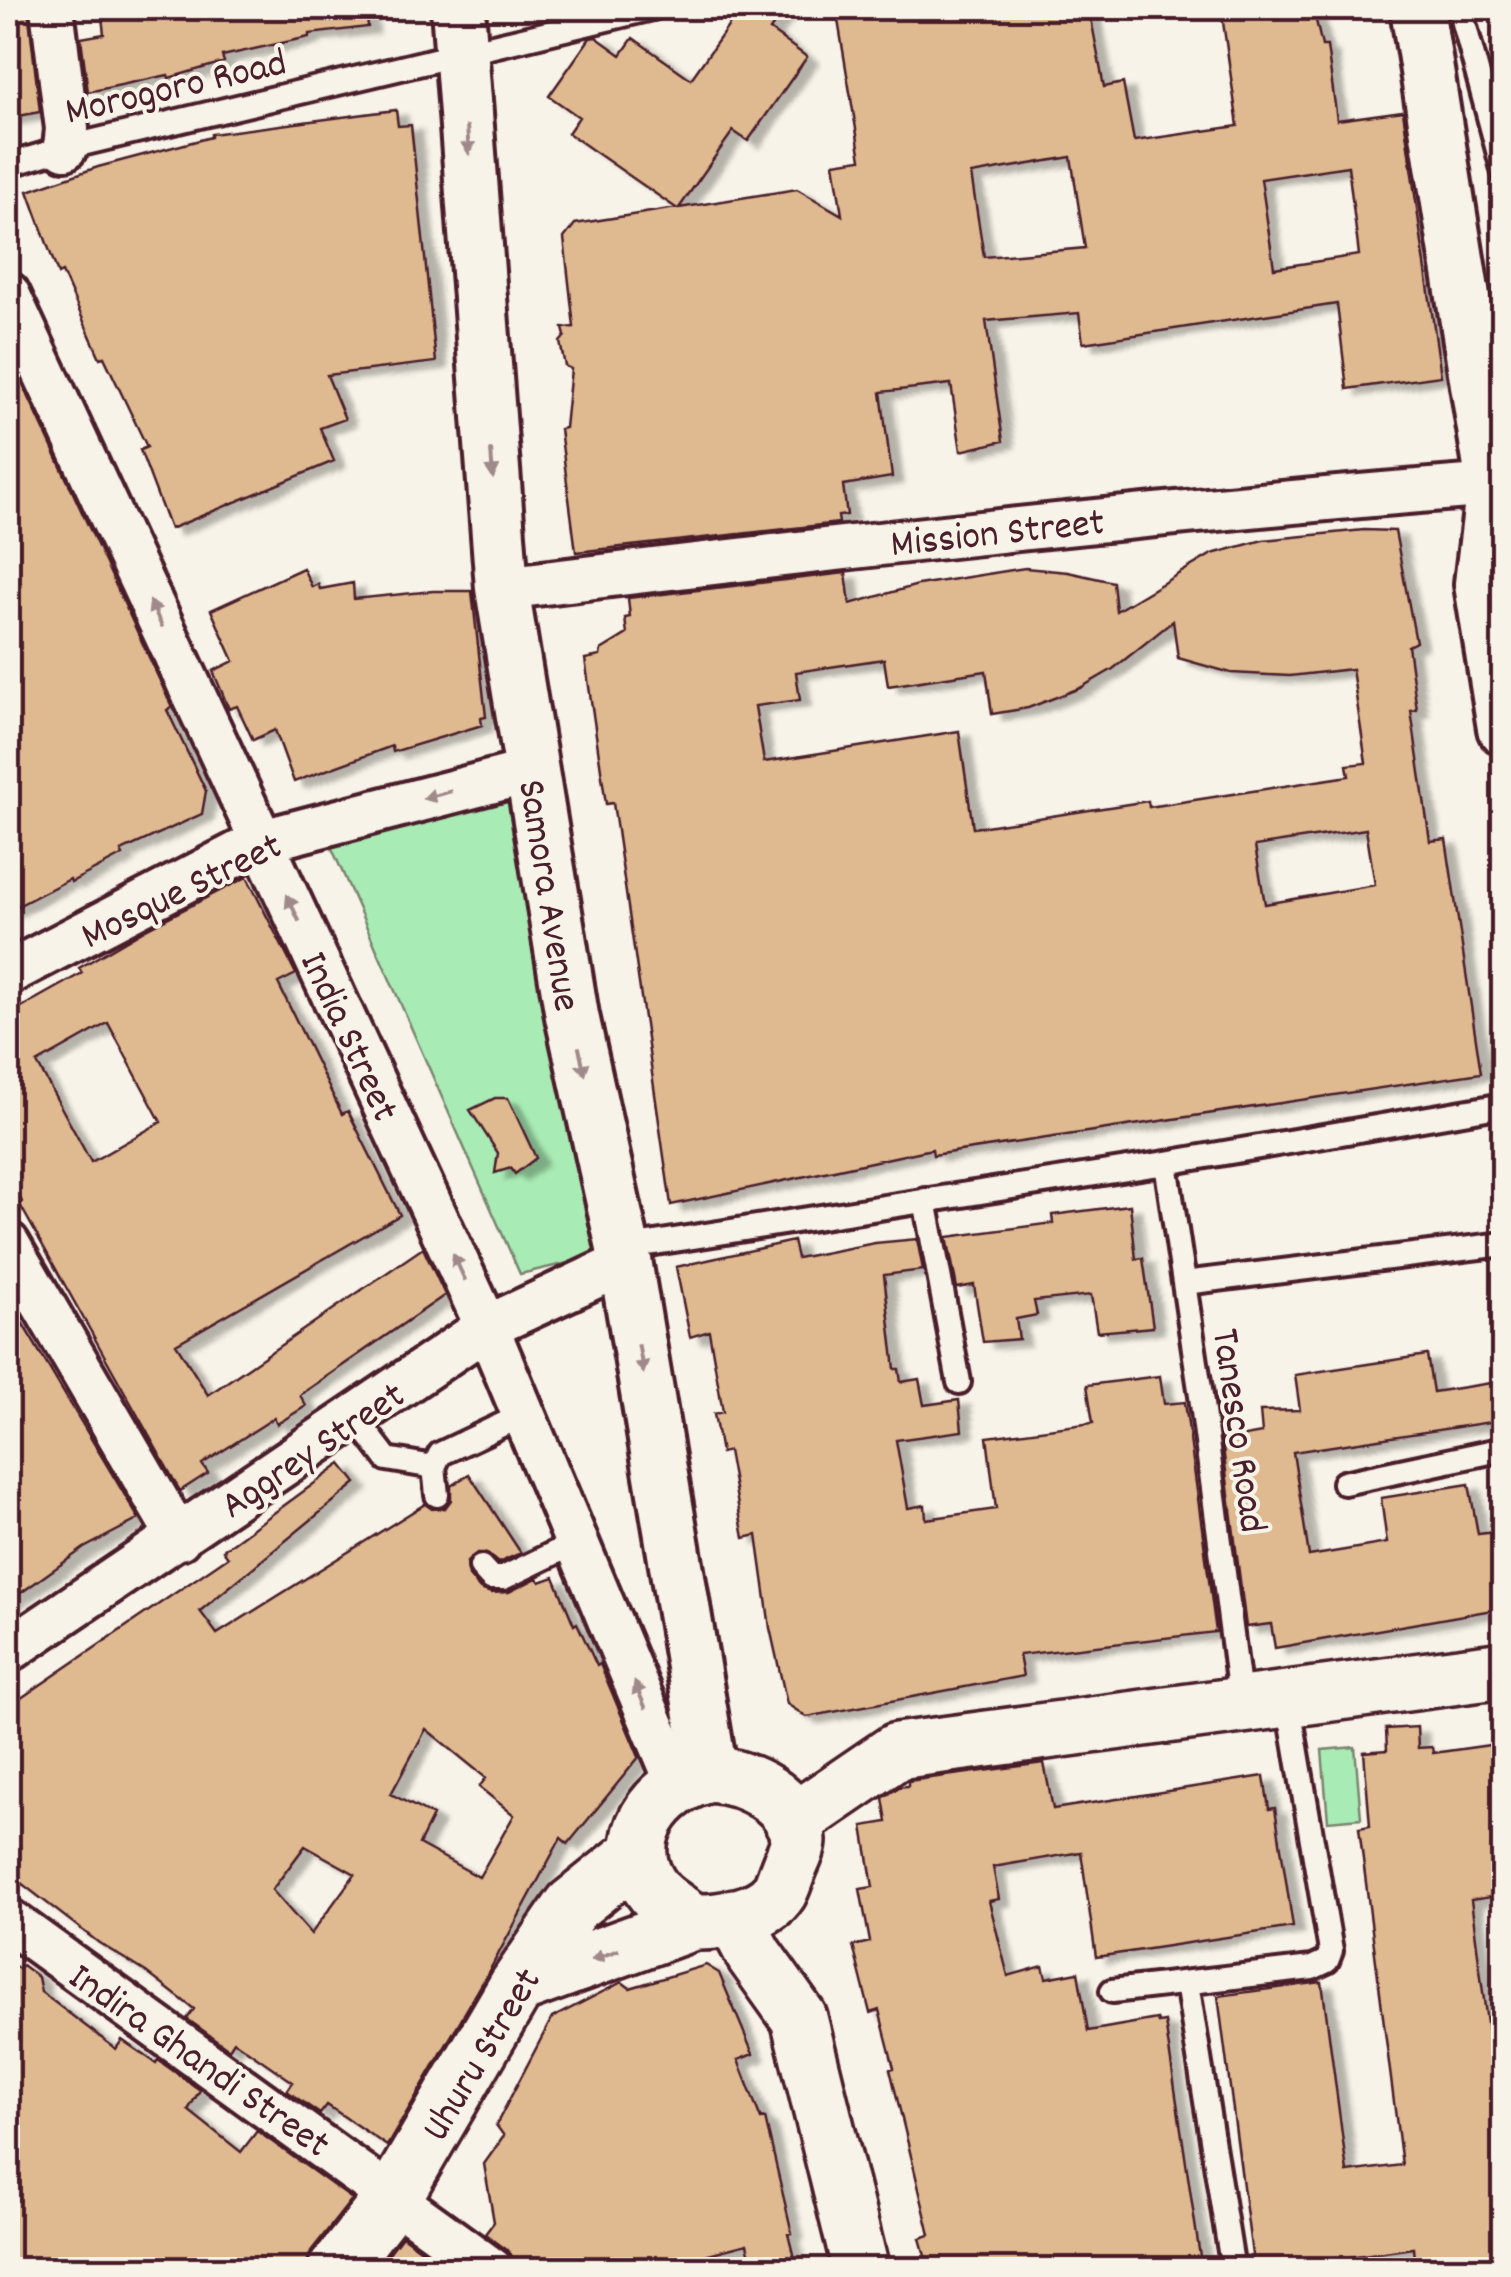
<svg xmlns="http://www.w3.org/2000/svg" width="1511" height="2277" viewBox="0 0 1511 2277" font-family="Dekko,sans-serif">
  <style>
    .green { fill: #a9ebb4; stroke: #7a8570; stroke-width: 2.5 }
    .building { fill: #dfba90; stroke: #4a1f2b; stroke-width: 2.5; fill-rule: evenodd; filter: url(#shadow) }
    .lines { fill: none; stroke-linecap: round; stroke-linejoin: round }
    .service-casing { stroke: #4a1f2b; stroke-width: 30 }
    .minor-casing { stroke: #4a1f2b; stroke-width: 50 }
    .tertiary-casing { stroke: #4a1f2b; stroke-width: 60 }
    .secondary-casing { stroke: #4a1f2b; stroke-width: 62 }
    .service { stroke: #f7f3e8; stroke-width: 22 }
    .minor { stroke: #f7f3e8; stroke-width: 42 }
    .tertiary { stroke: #f7f3e8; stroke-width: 52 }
    .secondary { stroke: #f7f3e8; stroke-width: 55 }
    .oneway { fill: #a0898a }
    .labels { text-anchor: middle; stroke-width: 8; stroke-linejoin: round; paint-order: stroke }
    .street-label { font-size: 40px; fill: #4a1f2b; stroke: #f7f3e8 }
  </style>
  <defs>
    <filter id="shadow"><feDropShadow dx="11" dy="6" stdDeviation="2.5" flood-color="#0004"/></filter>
  </defs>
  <rect width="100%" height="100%" fill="#f7f3e8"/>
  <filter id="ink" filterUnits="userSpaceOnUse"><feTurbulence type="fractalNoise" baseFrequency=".01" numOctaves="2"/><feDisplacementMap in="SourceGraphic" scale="20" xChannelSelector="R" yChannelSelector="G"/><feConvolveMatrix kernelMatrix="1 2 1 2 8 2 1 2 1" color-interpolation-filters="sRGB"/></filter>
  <g filter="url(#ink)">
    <path class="green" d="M 514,787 L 602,1255 L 520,1274 L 327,837 Z
      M 1355,1747 L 1361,1818 L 1328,1821 L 1322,1750 Z"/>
    <path class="building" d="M 8,8 L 28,8 L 40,112 L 8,118 Z
      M 101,8 L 366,8 L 368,27 L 309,34 L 309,37 L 222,56 L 224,62 L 169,78 L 168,75 L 88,92 L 81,38 L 104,34 Z
      M 741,8 L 786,8 L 770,30 L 807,57 L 748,141 L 733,131 L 679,208 L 797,189 L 842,215 L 834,163 L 861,159 L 836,8 L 1089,8 L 1104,87 L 1123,83 L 1134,141 L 1238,126 L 1221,8 L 1313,8 L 1322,46 L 1327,46 L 1337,120 L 1403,111 L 1441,376 L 1347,389 L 1337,304 L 1083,343 L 1079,313 L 986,321 L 1003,441 L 961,451 L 951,384 L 881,392 L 892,477 L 843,485 L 847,515 L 838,516 L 839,523 L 576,552 L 560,429 L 565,428 L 571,369 L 565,366 L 560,342 L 565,336 L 563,328 L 574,327 L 564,238 L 575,224 L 676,208 L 568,133 L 579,117 L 549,96 L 590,38 L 596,37 L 621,55 L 633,38 L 691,79 ZM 1071,157 L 1085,248 L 984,257 L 971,174 ZM 1348,166 L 1359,255 L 1274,268 L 1261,179 Z
      M 396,110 L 398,126 L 411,125 L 436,362 L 327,375 L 345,419 L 320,428 L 334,461 L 170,529 L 140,450 L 147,447 L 104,357 L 100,358 L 62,272 L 58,274 L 28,191 L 98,167 L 211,137 L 211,134 Z
      M 8,352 L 172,707 L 167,710 L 206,791 L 202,814 L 121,851 L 123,855 L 71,882 L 70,879 L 8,911 Z
      M 1364,530 L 1395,531 L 1416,642 L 1408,646 L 1417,710 L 1411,711 L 1430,841 L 1446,839 L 1481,1073 L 933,1155 L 932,1149 L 671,1205 L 613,803 L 606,804 L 585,659 L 600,656 L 601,650 L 627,634 L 625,618 L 630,617 L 628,598 L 846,573 L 850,604 L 918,585 L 1025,568 L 1068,572 L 1113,582 L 1116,611 L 1212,554 L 1263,540 ZM 1173,621 L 1178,658 L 1231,673 L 1290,676 L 1352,669 L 1366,763 L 1347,765 L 1349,776 L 1149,807 L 1148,801 L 973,828 L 959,731 L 764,762 L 755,706 L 800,700 L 796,672 L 884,659 L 888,686 L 986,671 L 992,714 L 1028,708 L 1080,688 L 1113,669 ZM 1366,829 L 1375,885 L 1265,904 L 1255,846 Z
      M 303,568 L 312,587 L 318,584 L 320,589 L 353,583 L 354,599 L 433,591 L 472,591 L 486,717 L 481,718 L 482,725 L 393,752 L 392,746 L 294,782 L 275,730 L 253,740 L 237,706 L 229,709 L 213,671 L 234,661 L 211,610 Z
      M 247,877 L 296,974 L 278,983 L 342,1114 L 348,1111 L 400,1215 L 176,1344 L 208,1395 L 423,1248 L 445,1295 L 300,1395 L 306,1406 L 277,1424 L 274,1418 L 202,1464 L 208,1473 L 180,1491 L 19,1203 L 22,1202 L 8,1175 L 8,1011 L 9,1014 L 82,973 L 79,968 L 144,930 ZM 108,1023 L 161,1122 L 91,1162 L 37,1063 Z
      M 495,1098 L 508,1098 L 536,1158 L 515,1174 L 511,1168 L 495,1173 L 498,1153 L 470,1110 Z
      M 1130,1205 L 1136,1259 L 1143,1258 L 1153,1327 L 1097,1332 L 1091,1295 L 1034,1301 L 1037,1315 L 1016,1319 L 1019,1339 L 983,1342 L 974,1285 L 957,1288 L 947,1237 L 1053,1223 L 1052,1215 Z
      M 917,1239 L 923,1270 L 884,1275 L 895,1369 L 899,1369 L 901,1382 L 919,1379 L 924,1405 L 959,1400 L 962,1431 L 896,1440 L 908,1508 L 925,1505 L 926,1519 L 996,1509 L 987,1437 L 1093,1423 L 1087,1385 L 1160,1376 L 1164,1404 L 1185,1402 L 1216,1632 L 1019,1655 L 1023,1676 L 807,1717 L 787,1704 L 770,1628 L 757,1535 L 744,1538 L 728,1451 L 721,1453 L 714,1414 L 723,1412 L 709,1331 L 690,1337 L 676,1267 L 793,1241 L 797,1258 L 875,1243 Z
      M 8,1299 L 139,1519 L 84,1548 L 8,1602 Z
      M 1427,1355 L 1433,1392 L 1504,1381 L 1504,1420 L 1293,1452 L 1309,1556 L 1387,1543 L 1381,1498 L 1469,1484 L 1478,1534 L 1504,1531 L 1504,1608 L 1275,1648 L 1271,1624 L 1246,1627 L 1222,1440 L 1262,1433 L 1260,1411 L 1300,1410 L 1295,1375 Z
      M 341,1464 L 356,1483 L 200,1611 L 217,1634 L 425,1504 L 432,1509 L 445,1508 L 451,1500 L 451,1486 L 469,1474 L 521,1553 L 498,1563 L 486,1553 L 477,1553 L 467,1562 L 469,1576 L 480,1589 L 491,1593 L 509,1592 L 537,1578 L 540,1582 L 554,1577 L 574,1625 L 577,1623 L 597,1666 L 600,1664 L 639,1757 L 568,1844 L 561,1838 L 487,1975 L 387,2146 L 327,2105 L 320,2114 L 287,2091 L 293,2082 L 234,2041 L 229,2049 L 187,2019 L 194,2009 L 146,1972 L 99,1943 L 8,1873 L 8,1707 L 228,1557 L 223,1550 ZM 426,1729 L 486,1778 L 479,1787 L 514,1815 L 479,1877 L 419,1844 L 433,1816 L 391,1794 ZM 305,1846 L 355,1874 L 311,1934 L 272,1890 Z
      M 1417,1727 L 1418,1748 L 1432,1747 L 1433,1753 L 1504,1743 L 1504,1895 L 1471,1900 L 1504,2153 L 1504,2270 L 1415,2270 L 1413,2248 L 1292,2265 L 1293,2270 L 1254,2270 L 1218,1996 L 1322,1982 L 1347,2172 L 1402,2165 L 1359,1828 L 1370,1826 L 1364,1752 L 1387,1750 L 1386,1729 Z
      M 1044,1763 L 1053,1809 L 1264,1776 L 1269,1809 L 1275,1808 L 1293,1927 L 1096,1957 L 1081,1852 L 993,1867 L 999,1899 L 989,1901 L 1008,1976 L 1043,1966 L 1046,1978 L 1078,1972 L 1088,2031 L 1157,2019 L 1158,2023 L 1165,2022 L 1202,2270 L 929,2270 L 920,2238 L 930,2235 L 890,2069 L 894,2068 L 879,2010 L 870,2013 L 853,1946 L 870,1942 L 860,1889 L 873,1887 L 863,1826 L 887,1822 L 883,1798 L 899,1787 L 908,1786 L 908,1781 Z
      M 8,1961 L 19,1969 L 22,1965 L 38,1977 L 41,1992 L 116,2049 L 122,2040 L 156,2063 L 158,2060 L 200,2090 L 188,2110 L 241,2152 L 257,2131 L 352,2199 L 311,2251 L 305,2270 L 8,2270 Z
      M 706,1965 L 719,1973 L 753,2054 L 738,2060 L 761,2119 L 765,2118 L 792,2233 L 788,2234 L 797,2270 L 753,2270 L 747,2244 L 647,2270 L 516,2270 L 514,2259 L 507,2250 L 485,2234 L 494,2222 L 484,2164 L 504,2136 L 496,2125 L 552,2018 L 622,1982 L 630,1988 Z
      M 402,2236 L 449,2270 L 376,2270 Z"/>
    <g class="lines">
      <defs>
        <path id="service" d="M 1460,8 L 1504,173
          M 8,165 L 65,148 L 653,8
          M 1166,1163 L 1201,1396 L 1241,1704
          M 925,1200 L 959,1382
          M 623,1248 L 1166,1163 L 1504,1105
          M 1184,1283 L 1504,1244
          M 355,1417 L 387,1459 L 434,1467
          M 1344,1483 L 1504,1449
          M 437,1495 L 434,1467 L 440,1454 L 525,1414
          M 481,1567 L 491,1578 L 503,1578 L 577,1542
          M 1187,1983 L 1233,2270
          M 1112,1991 L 1312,1968 L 1327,1961 L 1331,1951 L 1288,1700"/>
        <path id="minor" d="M 52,8 L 67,129 L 65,148
          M 8,294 L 487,1327 L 678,1785
          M 502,588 C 832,548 1162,511 1493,485
          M 8,973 L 262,841 L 532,771
          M 8,1244 L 179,1538
          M 8,1651 L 487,1327 L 624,1263
          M 8,1920 L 492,2270"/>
        <path id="tertiary" d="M 458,8 L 502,588 L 572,1016 L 623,1248 L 711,1774
          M 1417,8 L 1493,485 L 1504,510
          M 1493,485 L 1481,584 L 1504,728"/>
        <path id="secondary" d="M 711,1774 C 746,1777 797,1799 798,1841 C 798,1849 791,1861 788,1870 C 785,1877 783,1885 779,1892 C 764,1916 718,1923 693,1922 C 681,1913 664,1904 655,1893 C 614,1843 657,1784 711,1774 Z
          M 793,1822 L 897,1751 L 1504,1670
          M 734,1917 L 754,1955 L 799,2018 L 861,2270
          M 517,1986 L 693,1922
          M 336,2270 L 394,2196 L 517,1986 L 572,1906 L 638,1853"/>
      </defs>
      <use href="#service" class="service-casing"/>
      <use href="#minor" class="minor-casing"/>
      <use href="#tertiary" class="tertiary-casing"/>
      <use href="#secondary" class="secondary-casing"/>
      <use href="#service" class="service"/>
      <use href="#minor" class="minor"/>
      <use href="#tertiary" class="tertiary"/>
      <use href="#secondary" class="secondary"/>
    </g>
    <defs><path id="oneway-solid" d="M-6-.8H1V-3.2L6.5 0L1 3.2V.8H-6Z" transform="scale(2.5)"/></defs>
    <g class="oneway">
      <use href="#oneway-solid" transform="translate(468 140) rotate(86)"/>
      <use href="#oneway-solid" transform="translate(492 464) rotate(86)"/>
      <use href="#oneway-solid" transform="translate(156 614) rotate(-115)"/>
      <use href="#oneway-solid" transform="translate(437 795) rotate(165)"/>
      <use href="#oneway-solid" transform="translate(293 908) rotate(-115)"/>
      <use href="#oneway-solid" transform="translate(582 1061) rotate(77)"/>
      <use href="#oneway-solid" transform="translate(459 1267) rotate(-115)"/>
      <use href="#oneway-solid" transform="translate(641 1359) rotate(80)"/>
      <use href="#oneway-solid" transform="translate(640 1695) rotate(-113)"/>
      <use href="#oneway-solid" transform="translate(605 1955) rotate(160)"/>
    </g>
  </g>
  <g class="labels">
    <g class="street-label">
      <text transform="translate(175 84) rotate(-13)" y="14">Morogoro Road</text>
      <text transform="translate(997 530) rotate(-6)" y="14">Mission Street</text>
      <text transform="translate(180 888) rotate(-26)" y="14">Mosque Street</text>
      <text transform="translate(552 895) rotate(81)" y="14">Samora Avenue</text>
      <text transform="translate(352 1035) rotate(65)" y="14">India Street</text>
      <text transform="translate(1242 1430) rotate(82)" y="14">Tanesco Road</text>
      <text transform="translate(311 1448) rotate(-34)" y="14">Aggrey Street</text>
      <text transform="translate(479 2053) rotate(-59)" y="14">Uhuru Street</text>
      <text transform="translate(201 2058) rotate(35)" y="14">Indira Ghandi Street</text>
    </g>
  </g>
  <rect width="1511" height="2277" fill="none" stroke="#f7f3e8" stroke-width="40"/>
  <rect x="20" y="20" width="1471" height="2237" fill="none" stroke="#4a1f2b" stroke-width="4" filter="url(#ink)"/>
</svg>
